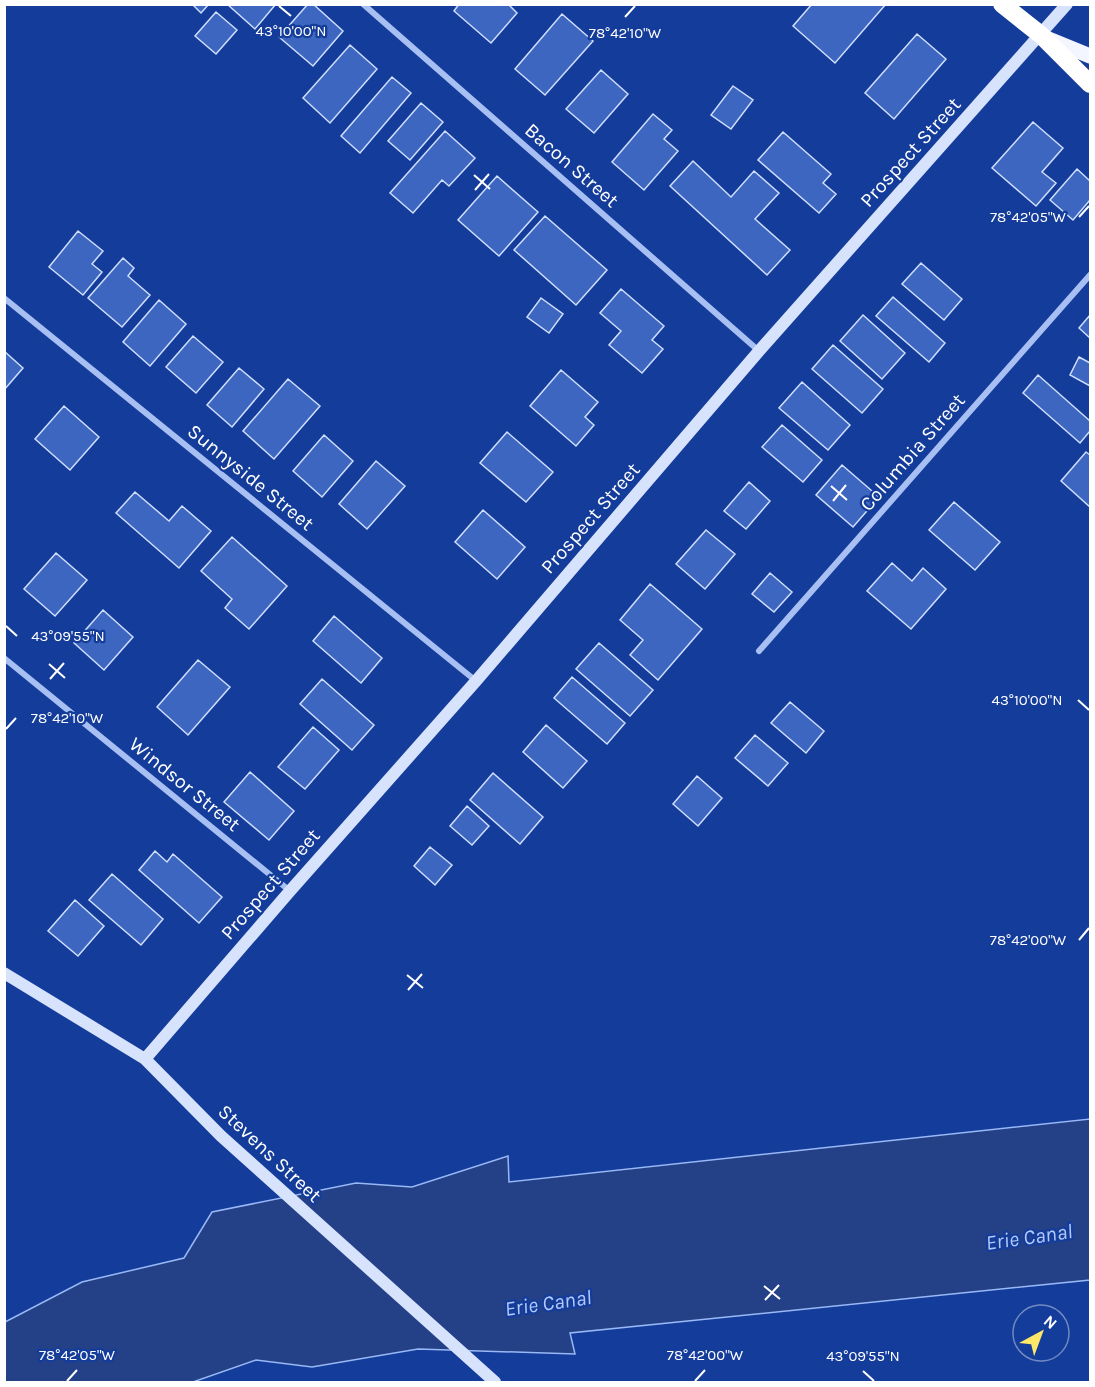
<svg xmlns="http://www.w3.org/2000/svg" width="1095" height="1387" viewBox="0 0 1095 1387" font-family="Karla,sans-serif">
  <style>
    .water { fill: #244188; stroke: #99b8f6; stroke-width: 1.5 }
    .building { fill: #3d66c1; stroke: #cfdefd; stroke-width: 1.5 }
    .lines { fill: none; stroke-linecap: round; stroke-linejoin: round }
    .street { stroke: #a7bff3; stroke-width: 6 }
    .secondary { stroke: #d7e2fd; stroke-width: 12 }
    .primary { stroke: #f3f6ff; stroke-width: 15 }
    .highway { stroke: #fff; stroke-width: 18 }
    .ticks { fill: none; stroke: #fff; stroke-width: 2 }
    .labels { text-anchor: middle; stroke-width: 4.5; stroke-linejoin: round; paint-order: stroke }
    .street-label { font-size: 20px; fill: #fff; stroke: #143c9a }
    .water-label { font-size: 21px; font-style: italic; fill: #b4cafa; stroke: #143c9a }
    .ticks-label { font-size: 15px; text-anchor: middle; fill: #fff; stroke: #143c9a; stroke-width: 4.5; stroke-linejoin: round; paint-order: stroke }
  </style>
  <rect width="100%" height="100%" fill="#143c9a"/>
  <path class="water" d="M 1090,1119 L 1090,1280 L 570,1333 L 575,1354 L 418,1349 L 312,1367 L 256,1360 L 193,1382 L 5,1382 L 5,1322 L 82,1282 L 184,1258 L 212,1212 L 356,1183 L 412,1187 L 508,1156 L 509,1182 Z"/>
  <path class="building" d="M 192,4 L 209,4 L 201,13 Z
    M 227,4 L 276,4 L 255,29 Z
    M 308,4 L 313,4 L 343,31 L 313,66 L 279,37 Z
    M 459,4 L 508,4 L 517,13 L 491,43 L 454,11 Z
    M 812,4 L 886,4 L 835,63 L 793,26 Z
    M 216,12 L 237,30 L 216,54 L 195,36 Z
    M 562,14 L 593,41 L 545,95 L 515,69 Z
    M 917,34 L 946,59 L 894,119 L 865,93 Z
    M 350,45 L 377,69 L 330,123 L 303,98 Z
    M 601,70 L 628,94 L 594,133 L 566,109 Z
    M 392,77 L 411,93 L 360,153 L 341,136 Z
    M 733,86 L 753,100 L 731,129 L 711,115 Z
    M 421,103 L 443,122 L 410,160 L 388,141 Z
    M 653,114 L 672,130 L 664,139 L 678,151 L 644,190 L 612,162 Z
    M 1033,122 L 1063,148 L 1042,172 L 1056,183 L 1036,206 L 992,168 Z
    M 445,131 L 475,158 L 449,186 L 442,180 L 413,213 L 390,193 Z
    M 783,132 L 831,174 L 823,183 L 836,194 L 819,213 L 758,160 Z
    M 693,161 L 731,197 L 754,171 L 779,193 L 755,219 L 790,250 L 767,275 L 670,186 Z
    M 1077,169 L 1090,181 L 1090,200 L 1073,220 L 1050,200 Z
    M 497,176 L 538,212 L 499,256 L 458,220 Z
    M 545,216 L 607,270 L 576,305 L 514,250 Z
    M 78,231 L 103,251 L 92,264 L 102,272 L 83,295 L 49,267 Z
    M 123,258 L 134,268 L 128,276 L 150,295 L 122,327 L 88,298 Z
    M 921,263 L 962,299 L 944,320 L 902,284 Z
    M 621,289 L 664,326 L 652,340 L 663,349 L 642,373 L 609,345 L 621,331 L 600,313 Z
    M 893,297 L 945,343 L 929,362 L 876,316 Z
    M 541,298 L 563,314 L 549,333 L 527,317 Z
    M 159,300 L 186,324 L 150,366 L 123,342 Z
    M 863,315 L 905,353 L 882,379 L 840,341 Z
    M 1090,315 L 1090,338 L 1079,328 Z
    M 193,336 L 223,362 L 196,393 L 166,367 Z
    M 833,345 L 883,389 L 862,413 L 812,369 Z
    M 4,351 L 23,368 L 4,390 Z
    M 1079,357 L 1090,363 L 1090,386 L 1070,375 Z
    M 239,368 L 264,389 L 232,427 L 207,405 Z
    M 561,370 L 598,402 L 585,417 L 594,425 L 576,446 L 530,406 Z
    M 1038,375 L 1090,421 L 1090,431 L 1080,443 L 1023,393 Z
    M 288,379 L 320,406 L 274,459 L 243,431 Z
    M 802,382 L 850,425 L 828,450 L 779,408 Z
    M 64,406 L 99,437 L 70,470 L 35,439 Z
    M 782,425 L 822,460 L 803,482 L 762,447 Z
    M 507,432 L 553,472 L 526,502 L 480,463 Z
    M 324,435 L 353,461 L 322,497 L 293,471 Z
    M 1086,452 L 1090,455 L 1090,507 L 1061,481 Z
    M 376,461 L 405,486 L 367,529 L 339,504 Z
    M 842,465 L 879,497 L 853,527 L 816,495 Z
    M 749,482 L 770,501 L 746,529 L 724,511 Z
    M 135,492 L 169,521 L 182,506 L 211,531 L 179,568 L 116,513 Z
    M 954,502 L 1000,542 L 975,570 L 929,530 Z
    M 483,510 L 525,547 L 497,579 L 455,542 Z
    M 706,530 L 735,554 L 705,589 L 676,564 Z
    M 232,537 L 287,586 L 249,629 L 225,608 L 232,599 L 201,571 Z
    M 56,553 L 87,580 L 55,616 L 24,589 Z
    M 892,563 L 912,581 L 923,568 L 946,589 L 911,629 L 867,591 Z
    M 770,573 L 792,592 L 774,612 L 752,594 Z
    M 650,584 L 702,629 L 658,680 L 630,655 L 643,640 L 620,620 Z
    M 103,610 L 133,637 L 104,670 L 74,643 Z
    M 334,616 L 382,658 L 361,683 L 313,641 Z
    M 599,643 L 653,690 L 630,716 L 576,669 Z
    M 198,660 L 230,687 L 188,735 L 157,707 Z
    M 572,677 L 625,723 L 607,744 L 554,698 Z
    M 322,679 L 374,725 L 352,750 L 300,704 Z
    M 790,702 L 824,731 L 806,753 L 771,723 Z
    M 546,725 L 587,761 L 563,788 L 523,752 Z
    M 313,727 L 339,750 L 305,789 L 278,767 Z
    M 755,735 L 788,763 L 768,786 L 735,758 Z
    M 250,772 L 294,811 L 269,840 L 224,802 Z
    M 493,773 L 543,817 L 520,844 L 470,800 Z
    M 697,776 L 722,798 L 698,826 L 673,804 Z
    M 467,806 L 489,826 L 472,845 L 450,826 Z
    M 430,847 L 452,865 L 435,885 L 414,866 Z
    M 155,851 L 167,862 L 173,854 L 222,897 L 199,923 L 139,870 Z
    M 112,874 L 163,919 L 141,945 L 89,900 Z
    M 75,900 L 104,926 L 78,956 L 48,931 Z"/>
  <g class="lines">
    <path class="street" d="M 363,4 L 759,351
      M 4,298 L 476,681
      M 759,651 L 1090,275
      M 4,658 L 290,891"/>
    <path class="secondary" d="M 4,973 L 145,1059 L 221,1136 L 495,1382
      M 145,1059 L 290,891 L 476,681 L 759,351 L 1067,4"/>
    <path class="primary" d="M 1046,38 L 1090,56"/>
    <path class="highway" d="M 1002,4 L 1041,35 L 1090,84"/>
  </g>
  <path class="ticks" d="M 279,6 L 291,16M 625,17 L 635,6M 474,175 L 490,189M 475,190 L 489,174M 1079,217 L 1089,206M 831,486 L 847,500M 833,501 L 846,485M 6,626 L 17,636M 49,664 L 65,678M 50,679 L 64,663M 1078,700 L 1089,710M 6,729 L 16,718M 1079,940 L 1089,928M 407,975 L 423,988M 408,990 L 422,974M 764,1286 L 780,1299M 765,1300 L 779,1285M 863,1371 L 874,1381M 67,1381 L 77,1370M 695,1381 L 705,1370"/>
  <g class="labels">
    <g class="street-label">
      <text transform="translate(910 152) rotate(-48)" y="7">Prospect Street</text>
      <text transform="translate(572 165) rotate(41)" y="7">Bacon Street</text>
      <text transform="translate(912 452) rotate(-49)" y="7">Columbia Street</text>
      <text transform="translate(251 477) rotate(39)" y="7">Sunnyside Street</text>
      <text transform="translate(590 518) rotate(-49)" y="7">Prospect Street</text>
      <text transform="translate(185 784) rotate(39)" y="7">Windsor Street</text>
      <text transform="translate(270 884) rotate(-49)" y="7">Prospect Street</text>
      <text transform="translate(270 1153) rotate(43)" y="7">Stevens Street</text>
    </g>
    <g class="water-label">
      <text transform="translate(1029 1237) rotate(-8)" y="7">Erie Canal</text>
      <text transform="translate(548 1303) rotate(-8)" y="7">Erie Canal</text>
    </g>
  </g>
  <g class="ticks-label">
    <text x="291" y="36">43°10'00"N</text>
    <text x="625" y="38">78°42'10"W</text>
    <text x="1028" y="222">78°42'05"W</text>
    <text x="68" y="641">43°09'55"N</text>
    <text x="1027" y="705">43°10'00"N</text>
    <text x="67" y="723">78°42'10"W</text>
    <text x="1028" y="945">78°42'00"W</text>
    <text x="77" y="1360">78°42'05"W</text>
    <text x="705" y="1360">78°42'00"W</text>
    <text x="863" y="1361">43°09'55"N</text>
  </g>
  <rect width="1095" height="1387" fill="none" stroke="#ffffff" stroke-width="12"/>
  <g transform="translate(1041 1333) rotate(41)"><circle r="28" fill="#143c9a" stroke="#728ac2" stroke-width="1.5"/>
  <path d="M0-4.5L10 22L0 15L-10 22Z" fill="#ffe869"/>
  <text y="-9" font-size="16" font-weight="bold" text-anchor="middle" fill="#ffffff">N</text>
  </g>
</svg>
